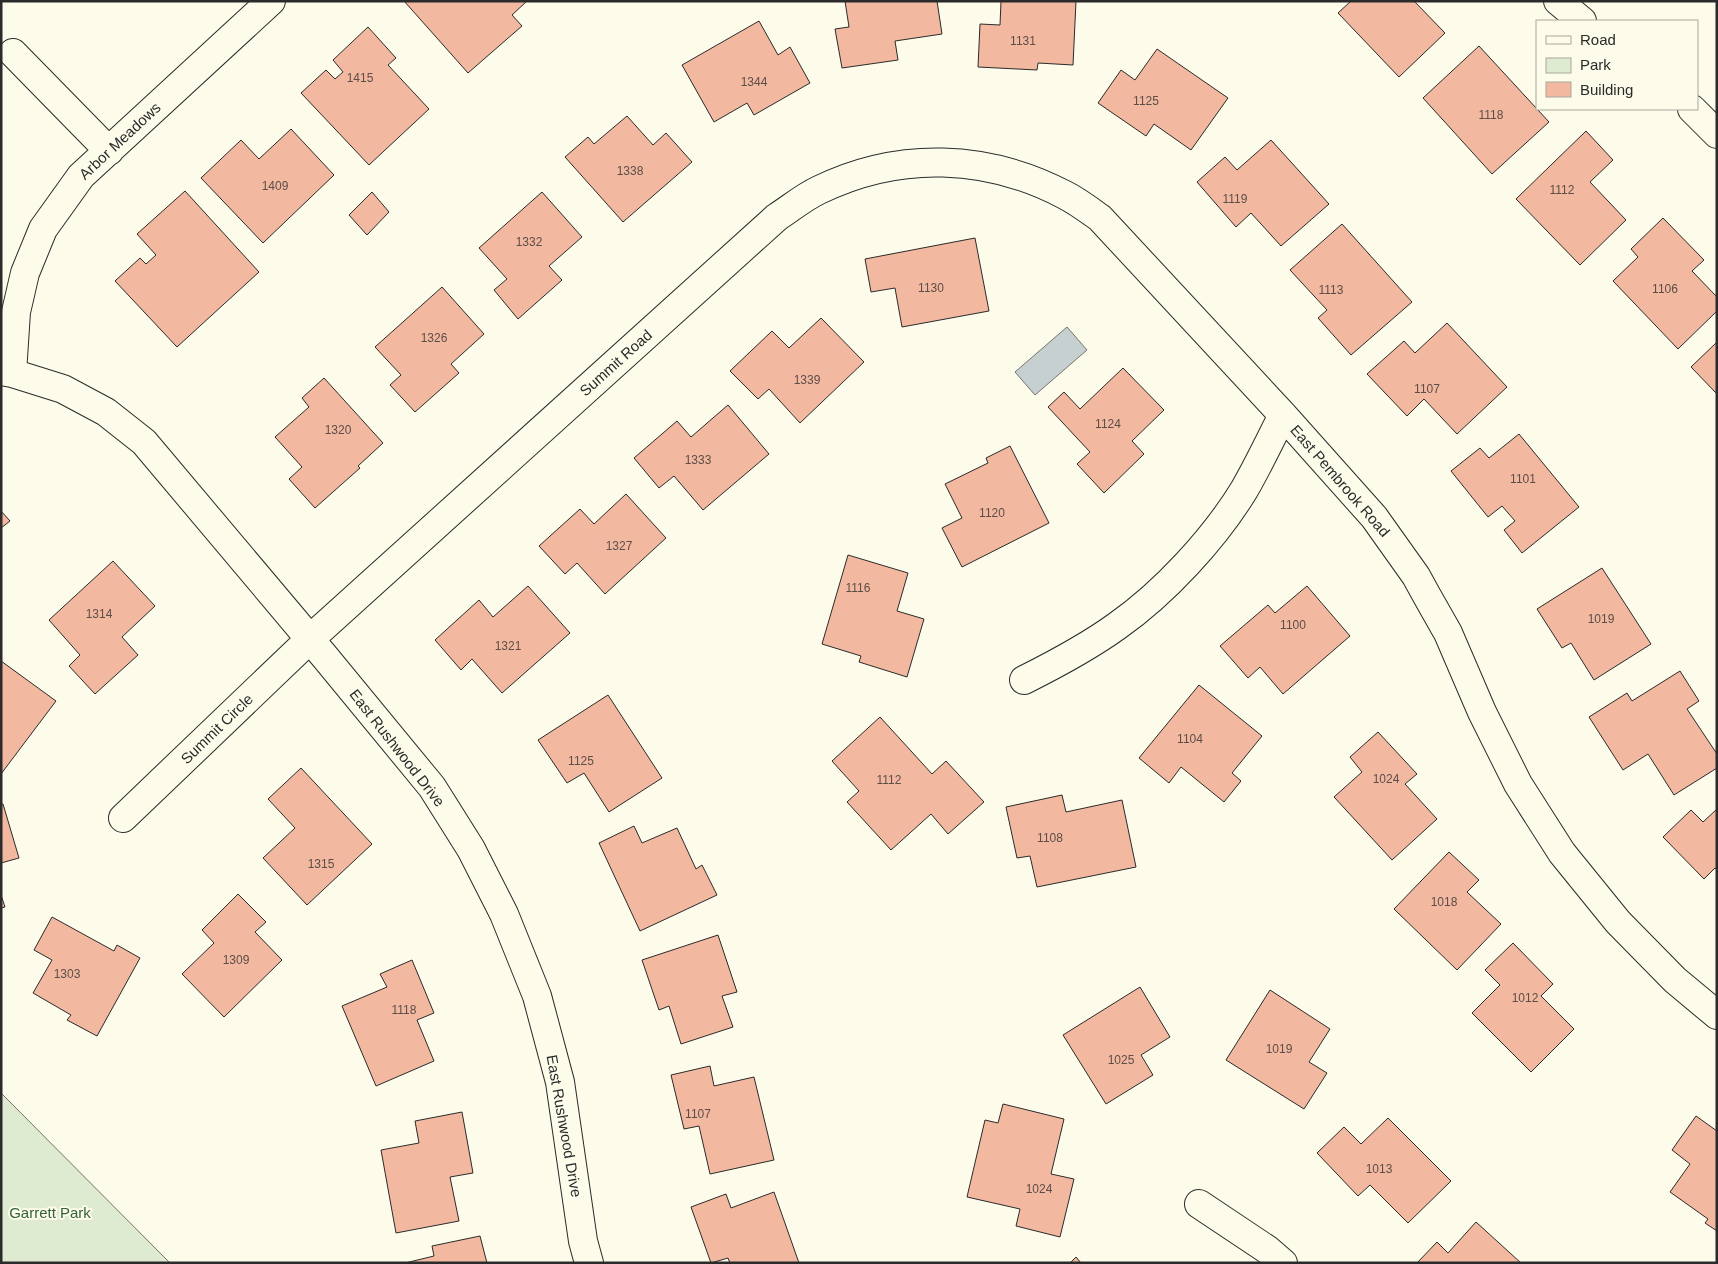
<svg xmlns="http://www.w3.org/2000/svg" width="1718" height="1264" viewBox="0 0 1718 1264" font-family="Helvetica,sans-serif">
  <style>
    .green { fill: #deebd1; stroke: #74746e }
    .water { fill: #c7d0d0; stroke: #74746e }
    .building { fill: #f2b8a0; stroke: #2b2b2b }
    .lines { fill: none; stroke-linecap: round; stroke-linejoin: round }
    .street-casing { stroke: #2b2b2b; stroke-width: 30 }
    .street { stroke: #fdfbea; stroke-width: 28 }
    .labels { text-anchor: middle; stroke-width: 4; stroke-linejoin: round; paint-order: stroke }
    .number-label { font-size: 12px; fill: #5d4e48 }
    .street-label { font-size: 15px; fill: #2b2b2b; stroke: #fdfbea }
    .park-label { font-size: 15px; fill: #34623c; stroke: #fdfbea }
  </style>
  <rect width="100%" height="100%" fill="#fdfbea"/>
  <path class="green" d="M 1,1093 L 170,1263 L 1,1263 Z"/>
  <path class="water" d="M 1067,327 L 1087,350 L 1035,395 L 1015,372 Z"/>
  <path class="building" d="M 404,1 L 527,1 L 512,15 L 522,26 L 468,73 Z
    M 845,1 L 937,1 L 942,34 L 895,41 L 898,60 L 842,68 L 835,29 L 849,27 Z
    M 1001,1 L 1076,1 L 1073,65 L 1038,63 L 1037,70 L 978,67 L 980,24 L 1000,25 Z
    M 1351,1 L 1414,1 L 1445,33 L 1399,77 L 1338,13 Z
    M 759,21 L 778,55 L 790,47 L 810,83 L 754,115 L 747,103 L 714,122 L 682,65 Z
    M 368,27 L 396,58 L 388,65 L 429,109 L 369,165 L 301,93 L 326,70 L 335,79 L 343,72 L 333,60 Z
    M 1479,46 L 1549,122 L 1492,174 L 1423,98 Z
    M 1157,49 L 1228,98 L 1191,150 L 1154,124 L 1146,136 L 1098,103 L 1121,70 L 1135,80 Z
    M 627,116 L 653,145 L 666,133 L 692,162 L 623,222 L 565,157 L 588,137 L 594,144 Z
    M 291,129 L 334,175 L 263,243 L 201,178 L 241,140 L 259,159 Z
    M 1586,131 L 1613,160 L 1590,182 L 1626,220 L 1580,265 L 1516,199 Z
    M 1271,140 L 1329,204 L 1281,246 L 1251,213 L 1236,227 L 1197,182 L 1225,157 L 1237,170 Z
    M 185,191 L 259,272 L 177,347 L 115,281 L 140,258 L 146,264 L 156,255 L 137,234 Z
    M 372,192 L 389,212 L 367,235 L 349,215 Z
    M 542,192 L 582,237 L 549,266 L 562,280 L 518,319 L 494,290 L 507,279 L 479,248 Z
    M 1663,218 L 1704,260 L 1692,271 L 1717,297 L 1717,311 L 1678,349 L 1613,281 L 1638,257 L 1631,249 Z
    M 1342,224 L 1412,302 L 1351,355 L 1318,318 L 1327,310 L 1290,270 Z
    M 975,238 L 989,311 L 902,327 L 895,288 L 871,292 L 865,259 Z
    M 442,287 L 484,334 L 451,364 L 459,373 L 415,412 L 390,385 L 401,375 L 375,347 Z
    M 821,318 L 864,362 L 800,423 L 769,389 L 758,399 L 730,371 L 772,331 L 789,348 Z
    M 1447,323 L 1507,387 L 1457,434 L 1424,399 L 1407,416 L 1367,374 L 1404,341 L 1415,353 Z
    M 1717,342 L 1717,394 L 1691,367 Z
    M 1123,368 L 1164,410 L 1132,441 L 1144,454 L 1104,493 L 1077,464 L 1090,452 L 1048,407 L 1064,392 L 1080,409 Z
    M 324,378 L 383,443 L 358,466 L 360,468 L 315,508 L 289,479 L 302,467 L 275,437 L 309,407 L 302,398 Z
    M 728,405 L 769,454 L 703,510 L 674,476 L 659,488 L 634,458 L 677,421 L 691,437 Z
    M 1519,434 L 1579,507 L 1522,553 L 1504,530 L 1515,521 L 1502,506 L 1488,517 L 1451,471 L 1480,448 L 1489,458 Z
    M 1010,446 L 1049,523 L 962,567 L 942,528 L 962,518 L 945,484 L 988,463 L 986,458 Z
    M 626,494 L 666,538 L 605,594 L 577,563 L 565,574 L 539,546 L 580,509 L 594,524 Z
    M 1,511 L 10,521 L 1,528 Z
    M 848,555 L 908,573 L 897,611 L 924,619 L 907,677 L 859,662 L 861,656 L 822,644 Z
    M 113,561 L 155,606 L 122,637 L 138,655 L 95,694 L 69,666 L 80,655 L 49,620 Z
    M 1602,568 L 1651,644 L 1594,680 L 1571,643 L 1562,648 L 1537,609 Z
    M 528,586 L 570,633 L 502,693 L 472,659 L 461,670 L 435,640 L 479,600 L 493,617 Z
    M 1307,586 L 1350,636 L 1283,694 L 1260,667 L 1248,678 L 1220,646 L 1268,605 L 1275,613 Z
    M 1,661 L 56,701 L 1,774 Z
    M 1680,671 L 1699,701 L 1687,709 L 1717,754 L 1717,768 L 1674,795 L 1648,754 L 1623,770 L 1589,717 L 1627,693 L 1632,701 Z
    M 1199,685 L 1262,736 L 1232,773 L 1241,781 L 1224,802 L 1181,767 L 1169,783 L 1139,758 Z
    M 608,695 L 662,778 L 609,812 L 584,773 L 567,783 L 538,740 Z
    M 880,717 L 932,774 L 946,761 L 984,802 L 948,834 L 931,814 L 891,850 L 847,802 L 859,791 L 832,761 Z
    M 1378,732 L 1417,774 L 1405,784 L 1437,819 L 1392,860 L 1334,797 L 1362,772 L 1350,757 Z
    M 301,768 L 372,844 L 307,905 L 263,858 L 295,828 L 268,799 Z
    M 1062,795 L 1066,812 L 1122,800 L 1136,867 L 1037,887 L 1030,856 L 1017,858 L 1006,807 Z
    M 1,804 L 3,804 L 19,858 L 1,863 Z
    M 1717,809 L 1717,870 L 1715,868 L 1704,879 L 1663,837 L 1691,810 L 1703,822 Z
    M 634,826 L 642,843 L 677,828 L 696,869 L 702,865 L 717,895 L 640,931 L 599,843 Z
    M 1449,852 L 1479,880 L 1467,892 L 1501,924 L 1457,970 L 1394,909 Z
    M 238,894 L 266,922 L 255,932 L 282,960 L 224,1017 L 182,974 L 214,943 L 202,930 Z
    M 1,895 L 5,907 L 1,908 Z
    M 52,917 L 114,951 L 117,945 L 140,958 L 97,1036 L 67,1020 L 71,1015 L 33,993 L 52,960 L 34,950 Z
    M 718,935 L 737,992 L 722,996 L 733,1027 L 681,1044 L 669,1006 L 659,1010 L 642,960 Z
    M 1513,943 L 1553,984 L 1541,996 L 1574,1029 L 1531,1072 L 1472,1013 L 1500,985 L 1485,970 Z
    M 412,960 L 434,1013 L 417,1020 L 434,1061 L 376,1086 L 342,1006 L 387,987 L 380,974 Z
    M 1140,987 L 1170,1037 L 1141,1055 L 1153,1075 L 1106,1104 L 1063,1035 Z
    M 1270,990 L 1330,1029 L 1309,1062 L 1327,1073 L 1304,1109 L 1226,1060 Z
    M 710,1066 L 714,1086 L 754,1077 L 774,1160 L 710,1174 L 699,1126 L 684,1129 L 671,1075 Z
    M 1003,1104 L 1064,1119 L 1051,1174 L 1074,1179 L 1060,1237 L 1016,1226 L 1020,1209 L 967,1197 L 985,1120 L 998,1123 Z
    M 462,1112 L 473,1173 L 450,1177 L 459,1221 L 396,1233 L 381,1150 L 419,1143 L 415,1121 Z
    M 1696,1116 L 1717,1131 L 1717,1231 L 1705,1223 L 1708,1219 L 1670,1192 L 1690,1164 L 1672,1150 Z
    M 1388,1118 L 1451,1181 L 1408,1223 L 1370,1185 L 1358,1196 L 1317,1153 L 1344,1127 L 1361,1144 Z
    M 774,1192 L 799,1263 L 730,1263 L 728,1258 L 711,1263 L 691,1207 L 726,1194 L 731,1208 Z
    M 1476,1222 L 1521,1263 L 1417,1263 L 1437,1242 L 1448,1253 Z
    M 480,1236 L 487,1263 L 405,1263 L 434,1256 L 432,1246 Z
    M 1076,1257 L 1081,1263 L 1070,1263 Z"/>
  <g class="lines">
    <defs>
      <path id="street" d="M 1558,1 L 1582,21
        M 13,53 L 109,151
        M 1692,109 L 1717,134
        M 1,371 L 12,373 L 63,389 L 106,412 L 144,442 L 325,657 L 432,787 L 471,849 L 504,914 L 537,996 L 560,1082 L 583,1241 L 589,1263
        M 12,373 L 16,312 L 25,273 L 43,229 L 81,176 L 271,1
        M 1024,680 C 1056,664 1088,647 1117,626 C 1164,593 1214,539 1244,490 C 1258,466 1270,440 1283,415
        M 123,818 L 310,639 L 777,217 C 791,208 804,197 819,190 C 899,151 987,154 1065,195 C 1077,201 1089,210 1100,218 L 1283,415 L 1374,517 L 1416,576 L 1427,596 L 1448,633 L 1482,712 L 1518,784 L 1562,853 L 1618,922 L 1675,980 L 1717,1015
        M 1199,1204 L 1268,1250 L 1283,1263"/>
    </defs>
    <use href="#street" class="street-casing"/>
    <use href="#street" class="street"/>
  </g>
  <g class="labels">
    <g class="number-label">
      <text x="1023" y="45">1131</text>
      <text x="360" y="82">1415</text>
      <text x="754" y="86">1344</text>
      <text x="1146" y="105">1125</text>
      <text x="1491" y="119">1118</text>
      <text x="630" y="175">1338</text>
      <text x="275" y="190">1409</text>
      <text x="1562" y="194">1112</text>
      <text x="1235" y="203">1119</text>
      <text x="529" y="246">1332</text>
      <text x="931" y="292">1130</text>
      <text x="1665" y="293">1106</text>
      <text x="1331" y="294">1113</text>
      <text x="434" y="342">1326</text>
      <text x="807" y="384">1339</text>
      <text x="1427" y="393">1107</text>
      <text x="1108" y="428">1124</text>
      <text x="338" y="434">1320</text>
      <text x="698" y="464">1333</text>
      <text x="1523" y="483">1101</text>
      <text x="992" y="517">1120</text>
      <text x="619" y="550">1327</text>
      <text x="858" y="592">1116</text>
      <text x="99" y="618">1314</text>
      <text x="1601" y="623">1019</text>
      <text x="1293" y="629">1100</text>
      <text x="508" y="650">1321</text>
      <text x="1190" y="743">1104</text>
      <text x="581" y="765">1125</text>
      <text x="1386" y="783">1024</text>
      <text x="889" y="784">1112</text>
      <text x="1050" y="842">1108</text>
      <text x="321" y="868">1315</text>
      <text x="1444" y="906">1018</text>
      <text x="236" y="964">1309</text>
      <text x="67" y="978">1303</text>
      <text x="1525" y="1002">1012</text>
      <text x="404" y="1014">1118</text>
      <text x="1279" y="1053">1019</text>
      <text x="1121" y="1064">1025</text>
      <text x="698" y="1118">1107</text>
      <text x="1379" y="1173">1013</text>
      <text x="1039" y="1193">1024</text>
    </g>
    <g class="street-label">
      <text transform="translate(120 141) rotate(-43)" y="5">Arbor Meadows</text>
      <text transform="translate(616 363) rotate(-42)" y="5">Summit Road</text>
      <text transform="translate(1340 481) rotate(49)" y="5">East Pembrook Road</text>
      <text transform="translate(217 729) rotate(-44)" y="5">Summit Circle</text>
      <text transform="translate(397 748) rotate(52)" y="5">East Rushwood Drive</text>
      <text transform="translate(564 1126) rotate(80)" y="5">East Rushwood Drive</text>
    </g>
    <g class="park-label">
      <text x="50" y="1218">Garrett Park</text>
    </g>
  </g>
  <rect width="1718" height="1264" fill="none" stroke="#2b2b2b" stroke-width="5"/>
  <rect x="1536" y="20" width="162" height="90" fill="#fdfbea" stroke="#a9a89e"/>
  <rect x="1546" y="36" width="25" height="8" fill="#fdfbea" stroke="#a9a89e"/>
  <text x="1580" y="45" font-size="15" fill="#2b2b2b">Road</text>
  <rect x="1546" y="58" width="25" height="15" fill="#deebd1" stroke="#a9a89e"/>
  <text x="1580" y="70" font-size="15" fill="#2b2b2b">Park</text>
  <rect x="1546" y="82" width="25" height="15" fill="#f2b8a0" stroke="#a9a89e"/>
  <text x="1580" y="95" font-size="15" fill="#2b2b2b">Building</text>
</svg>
